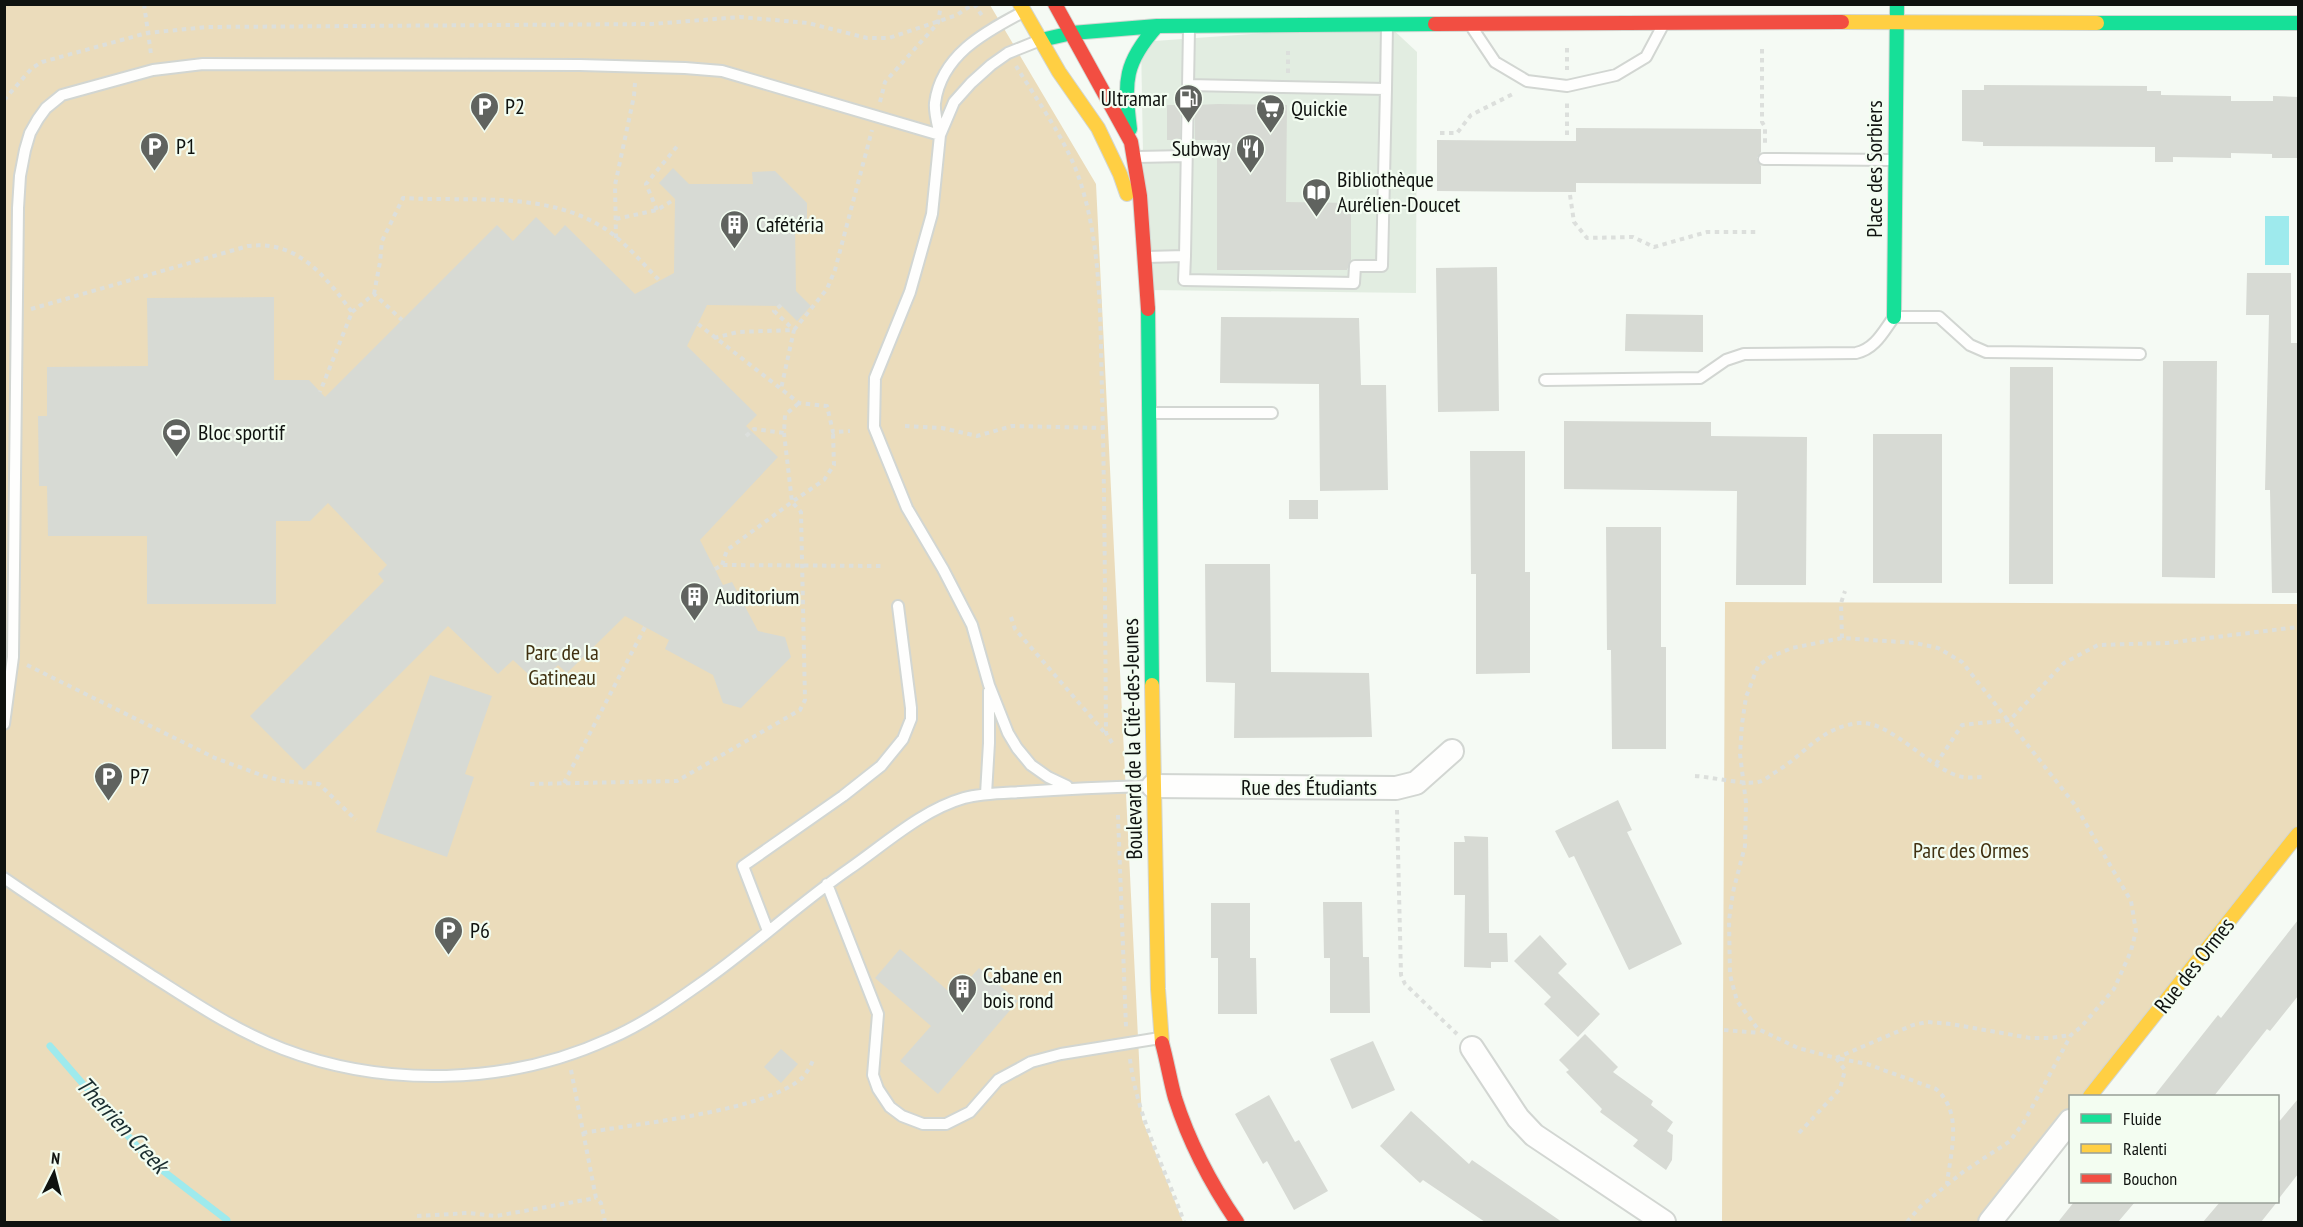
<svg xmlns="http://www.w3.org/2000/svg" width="2303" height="1227" viewBox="0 0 2303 1227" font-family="'PT Sans Narrow',sans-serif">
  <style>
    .built { fill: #e2ede1 }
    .green { fill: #ebdcbb }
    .water { fill: #9eeaed }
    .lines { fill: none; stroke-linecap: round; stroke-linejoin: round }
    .stream { stroke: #9eeaed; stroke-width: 7 }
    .building { fill: #d7dad4 }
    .lane-casing { stroke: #d2d6d2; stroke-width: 14 }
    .street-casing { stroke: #d2d6d2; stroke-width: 26 }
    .fast-casing { stroke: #d2d6d2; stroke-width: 16 }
    .slow-casing { stroke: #d2d6d2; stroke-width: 16 }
    .jam-casing { stroke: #d2d6d2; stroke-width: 16 }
    .path { stroke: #dcdfdc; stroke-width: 4; stroke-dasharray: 4.5 4.5; stroke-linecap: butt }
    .lane { stroke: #fefefd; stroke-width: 10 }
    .street { stroke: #fefefd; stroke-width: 22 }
    .fast { stroke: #16e098; stroke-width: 14 }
    .slow { stroke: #ffcf43; stroke-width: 14 }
    .jam { stroke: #f24e42; stroke-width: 14 }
    .labels { text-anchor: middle; stroke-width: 4.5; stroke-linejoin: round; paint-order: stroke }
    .poi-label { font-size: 22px; fill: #0f120f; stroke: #f3fdf1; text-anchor: start }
    .street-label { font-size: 22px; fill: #0f120f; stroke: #f3fdf1 }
    .park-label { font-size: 22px; fill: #413111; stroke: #f3fdf1 }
    .water-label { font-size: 24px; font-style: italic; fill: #1a2d2f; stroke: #f3fdf1 }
  </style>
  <rect width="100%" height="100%" fill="#f5faf4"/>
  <path class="built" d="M 1387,24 L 1417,52 L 1416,293 L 1147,290 L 1145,266 L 1141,42 Z"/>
  <path class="green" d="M 5,5 L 990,5 L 1096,184 L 1142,1119 L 1183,1222 L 5,1222 Z
    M 1725,602 L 2298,604 L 2298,834 L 2090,1096 L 2070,1096 L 2070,1121 L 1990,1222 L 1722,1222 Z"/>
  <path class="water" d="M 2265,216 L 2289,216 L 2289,265 L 2265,265 Z"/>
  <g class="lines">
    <path class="stream" d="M 50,1046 L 149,1160 L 227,1220 L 227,1222"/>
  </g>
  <path class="building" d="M 1984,85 L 2147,86 L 2147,91 L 2161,91 L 2161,95 L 2231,96 L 2231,101 L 2273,101 L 2273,96 L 2298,97 L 2298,158 L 2272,158 L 2272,154 L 2231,153 L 2231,158 L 2173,157 L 2173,162 L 2155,162 L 2155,147 L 1983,146 L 1983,142 L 1962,141 L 1962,90 L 1984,90 Z
    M 1218,104 L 1287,105 L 1286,202 L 1351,203 L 1351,260 L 1347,270 L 1217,270 L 1217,140 L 1195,140 L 1195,105 Z
    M 1167,105 L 1180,105 L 1180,140 L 1167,140 Z
    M 1576,128 L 1761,129 L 1761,152 L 1757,158 L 1761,166 L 1761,184 L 1576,183 L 1576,192 L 1437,191 L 1437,140 L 1576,141 Z
    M 673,168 L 689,184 L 753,184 L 752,172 L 775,171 L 807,203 L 807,226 L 795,226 L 796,291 L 811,306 L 797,321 L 782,306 L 707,305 L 687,346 L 757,415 L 746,426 L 778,457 L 700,540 L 723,585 L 732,582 L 758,631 L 785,637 L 791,657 L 741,708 L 723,703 L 713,675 L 665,649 L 669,640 L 625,616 L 567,673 L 558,665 L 539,684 L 513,660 L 498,674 L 448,626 L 304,770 L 250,716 L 384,581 L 378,574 L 387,565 L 328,503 L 310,521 L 276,521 L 276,604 L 147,604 L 147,536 L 48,536 L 47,486 L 39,486 L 38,416 L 47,416 L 47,367 L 148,366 L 147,298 L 274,297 L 274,380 L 309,380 L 325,397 L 497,225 L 513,241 L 536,217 L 555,236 L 565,225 L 635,294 L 674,273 L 675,199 L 659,183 Z
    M 1497,267 L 1499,411 L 1438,412 L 1436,268 Z
    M 2247,273 L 2291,273 L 2291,343 L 2298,343 L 2298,593 L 2272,593 L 2270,490 L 2265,490 L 2269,315 L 2246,315 Z
    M 1626,314 L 1703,315 L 1703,352 L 1625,351 Z
    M 1221,317 L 1359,318 L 1361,385 L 1386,385 L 1388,490 L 1320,491 L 1319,384 L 1220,383 Z
    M 2163,361 L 2217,361 L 2215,578 L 2162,577 Z
    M 2010,367 L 2053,367 L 2053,584 L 2009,584 Z
    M 1564,421 L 1711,422 L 1711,436 L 1807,437 L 1806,585 L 1736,585 L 1737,491 L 1564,489 Z
    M 1873,434 L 1942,434 L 1942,583 L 1873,583 Z
    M 1470,451 L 1525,451 L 1525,572 L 1530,572 L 1530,673 L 1476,674 L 1476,574 L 1471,574 Z
    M 1289,500 L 1318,500 L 1318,519 L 1289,519 Z
    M 1606,527 L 1661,527 L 1661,647 L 1666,647 L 1666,749 L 1612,749 L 1611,650 L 1607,650 Z
    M 1205,564 L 1270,564 L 1271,672 L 1369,673 L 1372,737 L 1234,738 L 1235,683 L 1206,682 Z
    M 430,675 L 492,696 L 465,774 L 474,777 L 447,857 L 376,832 Z
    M 1618,800 L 1632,830 L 1627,832 L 1682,944 L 1629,970 L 1574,856 L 1569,858 L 1555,831 Z
    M 1464,836 L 1488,837 L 1489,933 L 1507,933 L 1508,962 L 1491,962 L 1491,968 L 1464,967 L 1465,895 L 1454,895 L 1454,842 L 1465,842 Z
    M 1323,902 L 1362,902 L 1363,957 L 1369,957 L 1370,1013 L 1330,1013 L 1330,958 L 1324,958 Z
    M 1211,903 L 1250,903 L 1250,958 L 1256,958 L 1257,1014 L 1218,1014 L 1218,958 L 1211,958 Z
    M 2298,920 L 2298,996 L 2270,1031 L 2267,1029 L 2214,1096 L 2154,1096 L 2218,1015 L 2221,1018 Z
    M 1540,935 L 1567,964 L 1558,973 L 1600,1014 L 1578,1037 L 1544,1004 L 1551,997 L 1514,961 Z
    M 900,949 L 954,996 L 979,968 L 1018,1001 L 938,1094 L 900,1061 L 931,1026 L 875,978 Z
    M 1585,1034 L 1618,1067 L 1613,1072 L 1653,1101 L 1651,1105 L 1673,1122 L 1667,1131 L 1673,1135 L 1672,1160 L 1666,1170 L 1633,1146 L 1638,1140 L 1600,1112 L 1602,1109 L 1566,1072 L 1569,1070 L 1559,1060 Z
    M 1373,1041 L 1395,1090 L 1352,1109 L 1330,1059 Z
    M 781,1049 L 798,1064 L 781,1083 L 764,1067 Z
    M 1269,1095 L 1295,1142 L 1299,1140 L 1328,1191 L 1294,1210 L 1267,1161 L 1263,1164 L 1235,1114 Z
    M 2298,1099 L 2298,1174 L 2277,1201 L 2277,1124 Z
    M 1411,1111 L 1469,1164 L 1472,1160 L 1562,1222 L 1485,1222 L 1423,1180 L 1420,1183 L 1380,1146 Z
    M 2074,1202 L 2135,1202 L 2118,1222 L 2058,1222 Z
    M 2220,1202 L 2277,1202 L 2261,1222 L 2203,1222 Z"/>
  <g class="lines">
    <defs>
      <path id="lane" d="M 1473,29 L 1495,62 L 1527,81 L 1567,86 L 1616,75 L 1646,57 L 1662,27
        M 1038,41 L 1008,53 L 991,65 L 971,83 L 954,102 L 940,135 L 932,214 L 910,292 L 875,378 L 874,427 L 907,508 L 943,569 L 972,625 L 989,685 L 1008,733 L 1017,748 L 1031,765 L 1048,777 L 1067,786
        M 1188,85 L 1386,89 L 1382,266 L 1355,266 L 1354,283 L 1184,280 L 1185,256 L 1189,29
        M 1386,89 L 1387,26
        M 940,135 C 938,126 934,113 935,103 C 941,56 983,33 1021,13
        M 1136,157 L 1187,156
        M 1764,159 L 1893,160
        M 1146,257 L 1185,256
        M 1545,380 L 1700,378 L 1726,360 L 1744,354 L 1856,353 C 1875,349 1883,332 1894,317 L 1939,317 L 1970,345 L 1986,352 L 2140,354
        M 1152,413 L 1272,413
        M 4,724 L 13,657 L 18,208 L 20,176 L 25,150 L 30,133 L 38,119 L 46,108 L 62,95 L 153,70 L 203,64 L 580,65 L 685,68 L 722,71 L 940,135
        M 986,794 L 989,743 L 989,691
        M 4,878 C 52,911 101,943 149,974 C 193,1002 234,1030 283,1049 C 385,1088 509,1085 609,1039 C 644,1024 676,1001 707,979 C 756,944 800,903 849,869 C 885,844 922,810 964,798 C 982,793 1002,793 1021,792 C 1064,789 1106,787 1149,786
        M 827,884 L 878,1014 L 873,1075 L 878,1089 L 890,1107 L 902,1116 L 923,1124 L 946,1124 L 970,1112 L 998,1080 L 1031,1062 L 1061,1054 L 1160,1038
        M 768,931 L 743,866 L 843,796 L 881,766 L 903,739 L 911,719 L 911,708 L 898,606"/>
      <path id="street" d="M 1153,786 L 1396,788 L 1416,783 L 1452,751
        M 1472,1048 L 1518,1118 L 1534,1135 L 1664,1222
        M 1990,1222 L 2070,1121"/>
      <path id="fast" d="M 2097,23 L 2298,23
        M 1041,40 L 1072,33 L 1157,26 L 1435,24
        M 1130,129 C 1124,81 1124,63 1157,26
        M 1148,309 L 1152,685
        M 1894,317 L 1897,4"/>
      <path id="slow" d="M 1020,4 L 1059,72 L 1098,128 L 1120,174 L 1127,194
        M 1842,22 L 2097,23
        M 1152,685 L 1158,989 L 1162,1043
        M 2090,1096 L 2298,834"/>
      <path id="jam" d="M 1055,4 L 1131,142 L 1140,196 L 1148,309
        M 1435,24 L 1842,22
        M 1162,1043 C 1167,1061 1170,1080 1175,1098 C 1189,1142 1211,1184 1237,1222"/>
    </defs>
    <use href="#lane" class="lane-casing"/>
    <use href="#street" class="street-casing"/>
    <use href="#fast" class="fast-casing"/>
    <use href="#slow" class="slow-casing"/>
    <use href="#jam" class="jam-casing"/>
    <path class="path" d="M 144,4 L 151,54
      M 974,4 L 983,17
      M 1567,48 L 1567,70
      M 1762,49 L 1762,122 L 1765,127 L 1765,146
      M 1016,66 C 1037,100 1068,143 1080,181 C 1102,248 1100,322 1102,392 C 1105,506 1105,620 1106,733 L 1114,746
      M 1288,73 L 1288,51
      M 4,100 L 32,68 L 42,62 L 147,33 L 207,27 L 652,24 L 740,17 L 808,23 L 867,38 L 889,38 L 957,15 L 973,4
      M 880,102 L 885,82 L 938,23 L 941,4
      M 1440,133 L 1457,133 L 1471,115 L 1515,93
      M 1567,135 L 1567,102
      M 1570,195 L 1574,222 L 1587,238 L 1633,237 L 1654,247 L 1707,232 L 1757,232
      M 657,210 L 646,184 L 679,144
      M 616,219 L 657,210 L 675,199
      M 616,238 L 615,185 L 634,96 L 635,83
      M 374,294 L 380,262 L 382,241 L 403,198 C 467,202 541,191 599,225 C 622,238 641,262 660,281
      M 781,305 L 774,311 L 794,330 L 781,389
      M 31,309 L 248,246 C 298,240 325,276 352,312 L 320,392
      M 352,312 L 374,294 L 402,320
      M 698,324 L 799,403 L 827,406 L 833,432 L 850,431
      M 714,338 L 738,332 L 794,330 L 827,289 L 835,270 L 872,130
      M 905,426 L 942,428 L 977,436 L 1012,426 L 1103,428
      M 746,436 L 754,429 L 784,433 L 785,415 L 799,403
      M 722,565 L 727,550 L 792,502 L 784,433
      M 715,569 L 722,565 L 882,566
      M 1011,617 L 1015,629 L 1105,733
      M 1842,638 L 1841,603 L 1845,591
      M 27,665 L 215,758 L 264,776 L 283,781 L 319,784 L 356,820
      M 1936,764 L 1962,725 L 2010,720 L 2064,663 L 2098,645 L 2167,643 L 2298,627
      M 1695,776 C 1713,777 1743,785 1758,782 C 1764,781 1769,776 1774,773 C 1805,755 1820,727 1859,723 C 1891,720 1932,772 1963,777 C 1969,778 1976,777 1982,777
      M 564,783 L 645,627
      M 530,784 L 677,781 L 800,710 L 805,700 L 801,512 L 792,502 L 824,480 L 834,465 L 833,432
      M 1397,810 L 1401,975 L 1405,984 L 1457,1034
      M 1118,815 L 1126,1027
      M 1724,1030 L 1760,1033
      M 1130,1059 C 1137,1117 1165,1168 1184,1222
      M 571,1070 L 596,1198 L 601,1203 L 605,1222
      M 583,1133 C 634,1124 768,1111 803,1077 C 808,1071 812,1064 814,1057
      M 1799,1133 L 1840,1089 L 1845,1070 L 1836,1058 L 1867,1064 L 1936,1089 C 1964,1113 1950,1154 1947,1184
      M 417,1216 L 468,1213 L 496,1216 L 596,1198
      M 1907,1222 L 1921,1206 L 1963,1172 L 2010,1141 L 2024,1122 L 2071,1035 L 2081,1027 L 2114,989 L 2131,951 L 2136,931 L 2131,901 L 2075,805 L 1962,662 L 1938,648 L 1915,643 L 1842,638 L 1792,648 L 1770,657 L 1758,666 L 1746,697 L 1742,724 L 1740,754 L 1746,803 L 1745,846 L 1733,892 L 1729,920 L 1730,975 L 1737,1001 L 1758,1029 L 1798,1048 L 1836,1058 L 1913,1025 L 1927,1022 L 1951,1024 L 2030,1038 L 2050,1038 L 2071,1035"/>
    <use href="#lane" class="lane"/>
    <use href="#street" class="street"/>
    <use href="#fast" class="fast"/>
    <use href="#slow" class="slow"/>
    <use href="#jam" class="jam"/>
  </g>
  <defs>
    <symbol id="fuel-pin" viewBox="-11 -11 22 30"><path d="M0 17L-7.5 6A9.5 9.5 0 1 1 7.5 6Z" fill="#60635f" stroke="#f3fdf1"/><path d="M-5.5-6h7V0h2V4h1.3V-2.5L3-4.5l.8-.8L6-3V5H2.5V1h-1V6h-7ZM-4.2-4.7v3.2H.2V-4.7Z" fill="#fff"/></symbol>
    <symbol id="parking-pin" viewBox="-11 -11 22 30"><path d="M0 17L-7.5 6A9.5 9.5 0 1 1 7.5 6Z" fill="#60635f" stroke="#f3fdf1"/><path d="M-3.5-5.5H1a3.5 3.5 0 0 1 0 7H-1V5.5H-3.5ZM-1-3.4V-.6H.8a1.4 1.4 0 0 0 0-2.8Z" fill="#fff"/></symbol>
    <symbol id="supermarket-pin" viewBox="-11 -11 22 30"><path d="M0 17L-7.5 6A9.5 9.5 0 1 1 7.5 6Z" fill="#60635f" stroke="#f3fdf1"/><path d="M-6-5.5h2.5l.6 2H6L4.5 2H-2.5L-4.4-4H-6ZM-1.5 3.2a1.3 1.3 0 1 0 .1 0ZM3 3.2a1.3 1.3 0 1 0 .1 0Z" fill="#fff"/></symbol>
    <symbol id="restaurant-pin" viewBox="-11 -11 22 30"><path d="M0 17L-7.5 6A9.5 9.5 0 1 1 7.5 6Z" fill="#60635f" stroke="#f3fdf1"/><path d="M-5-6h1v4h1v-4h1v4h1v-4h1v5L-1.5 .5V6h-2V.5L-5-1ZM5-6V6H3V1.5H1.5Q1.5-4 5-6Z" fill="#fff"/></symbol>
    <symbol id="library-pin" viewBox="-11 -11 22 30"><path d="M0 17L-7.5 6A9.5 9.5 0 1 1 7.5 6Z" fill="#60635f" stroke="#f3fdf1"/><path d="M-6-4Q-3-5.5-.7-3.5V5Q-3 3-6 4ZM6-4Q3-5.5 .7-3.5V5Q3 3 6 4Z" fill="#fff"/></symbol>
    <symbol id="building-pin" viewBox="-11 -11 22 30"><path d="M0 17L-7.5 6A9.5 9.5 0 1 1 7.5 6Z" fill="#60635f" stroke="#f3fdf1"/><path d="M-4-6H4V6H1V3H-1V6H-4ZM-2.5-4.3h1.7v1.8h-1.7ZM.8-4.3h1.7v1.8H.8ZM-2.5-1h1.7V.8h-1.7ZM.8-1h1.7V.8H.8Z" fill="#fff"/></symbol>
    <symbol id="stadium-pin" viewBox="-11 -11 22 30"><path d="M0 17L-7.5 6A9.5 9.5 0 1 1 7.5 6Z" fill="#60635f" stroke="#f3fdf1"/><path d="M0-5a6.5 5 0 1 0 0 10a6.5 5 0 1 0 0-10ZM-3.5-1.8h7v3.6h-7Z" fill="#fff"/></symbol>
  </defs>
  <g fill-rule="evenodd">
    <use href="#fuel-pin" x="1172" y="82" width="33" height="45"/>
    <use href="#parking-pin" x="468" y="90" width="33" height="45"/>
    <use href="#supermarket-pin" x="1254" y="92" width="33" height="45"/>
    <use href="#parking-pin" x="138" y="130" width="33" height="45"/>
    <use href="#restaurant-pin" x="1234" y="132" width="33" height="45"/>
    <use href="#library-pin" x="1300" y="176" width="33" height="45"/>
    <use href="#building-pin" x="718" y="208" width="33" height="45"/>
    <use href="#stadium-pin" x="160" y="416" width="33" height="45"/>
    <use href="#building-pin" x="678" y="580" width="33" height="45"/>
    <use href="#parking-pin" x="92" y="760" width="33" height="45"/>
    <use href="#parking-pin" x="432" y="914" width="33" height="45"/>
    <use href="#building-pin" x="946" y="972" width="33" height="45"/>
  </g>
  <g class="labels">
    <g class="poi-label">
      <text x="1167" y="106" text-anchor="end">Ultramar</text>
      <text x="505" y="114">P2</text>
      <text x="1291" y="116">Quickie</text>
      <text x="176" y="154">P1</text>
      <text x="1230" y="156" text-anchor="end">Subway</text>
      <text x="1337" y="187">Bibliothèque<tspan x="1337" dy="25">Aurélien-Doucet</tspan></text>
      <text x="756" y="232">Cafétéria</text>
      <text x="198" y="440">Bloc sportif</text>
      <text x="715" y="604">Auditorium</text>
      <text x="130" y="784">P7</text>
      <text x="470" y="938">P6</text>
      <text x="983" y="983">Cabane en<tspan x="983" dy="25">bois rond</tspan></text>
    </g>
    <g class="street-label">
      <text transform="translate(1874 169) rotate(-90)" y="8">Place des Sorbiers</text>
      <text transform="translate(1132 739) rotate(-91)" y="8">Boulevard de la Cité-des-Jeunes</text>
      <text x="1309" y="795">Rue des Étudiants</text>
      <text transform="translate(2194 965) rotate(-52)" y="8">Rue des Ormes</text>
    </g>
    <g class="park-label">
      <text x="562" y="660">Parc de la<tspan x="562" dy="25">Gatineau</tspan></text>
      <text x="1971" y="858">Parc des Ormes</text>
    </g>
    <g class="water-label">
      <text transform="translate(122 1125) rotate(47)" y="8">Therrien Creek</text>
    </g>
  </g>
  <rect width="2303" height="1227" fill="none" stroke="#0f120f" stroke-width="12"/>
  <rect x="2069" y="1095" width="210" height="108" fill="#f3fdf1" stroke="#989f97" stroke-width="1.5"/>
  <rect x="2081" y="1114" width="30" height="9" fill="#16e098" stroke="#989f97" stroke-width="1.5"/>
  <text x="2123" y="1125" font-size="18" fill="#0f120f">Fluide</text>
  <rect x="2081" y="1144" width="30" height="9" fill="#ffcf43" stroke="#989f97" stroke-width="1.5"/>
  <text x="2123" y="1155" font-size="18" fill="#0f120f">Ralenti</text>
  <rect x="2081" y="1174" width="30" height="9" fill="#f24e42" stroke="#989f97" stroke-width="1.5"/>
  <text x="2123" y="1185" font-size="18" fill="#0f120f">Bouchon</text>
  <g transform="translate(54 1173) rotate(6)" stroke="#f3fdf1" stroke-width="4.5" paint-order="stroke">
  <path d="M0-4.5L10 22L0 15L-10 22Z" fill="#0f120f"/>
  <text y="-9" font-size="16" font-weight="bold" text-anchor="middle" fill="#0f120f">N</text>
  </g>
</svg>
